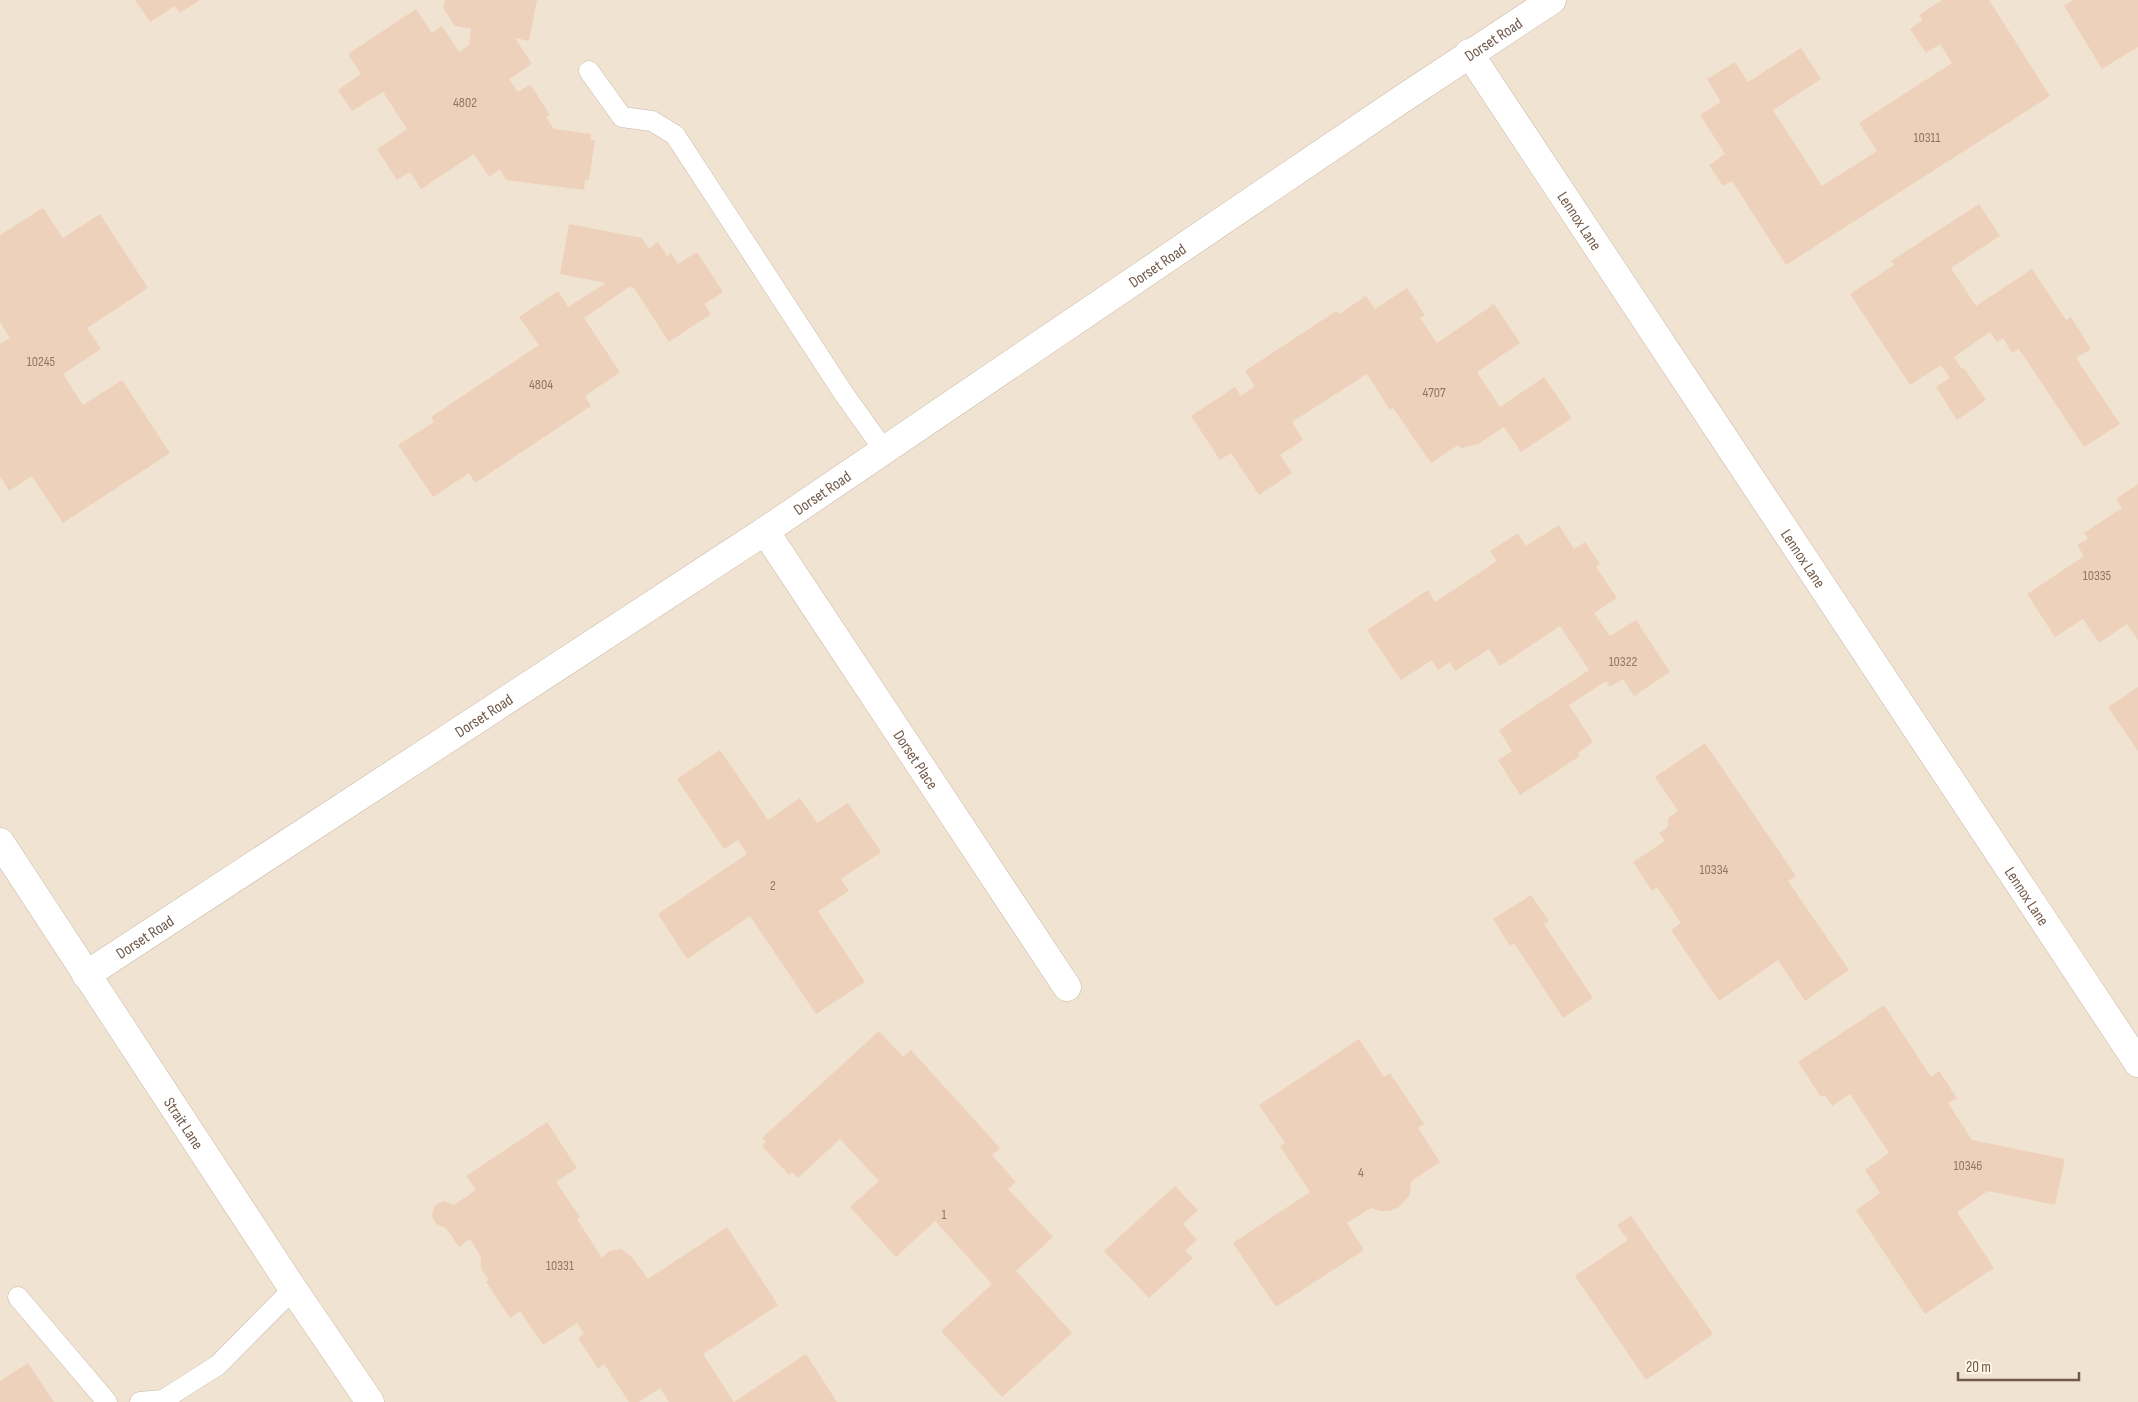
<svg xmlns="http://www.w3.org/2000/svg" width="2138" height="1402" viewBox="0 0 2138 1402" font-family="'Sofia Sans Condensed',sans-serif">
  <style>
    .residential { fill: #f1e3d1 }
    .building { fill: #eed1bb }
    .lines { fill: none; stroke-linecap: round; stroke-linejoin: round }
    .lane-casing { stroke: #cab9a9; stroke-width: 21 }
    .street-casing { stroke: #cab9a9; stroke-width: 29 }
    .lane { stroke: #fff; stroke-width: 20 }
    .street { stroke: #fff; stroke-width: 28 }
    .labels { text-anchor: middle; stroke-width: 4; stroke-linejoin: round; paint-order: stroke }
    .number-label { font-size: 14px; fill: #907766 }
    .street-label { font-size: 16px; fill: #70594a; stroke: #fef5e8 }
  </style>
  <rect width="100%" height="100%" fill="#faf1e2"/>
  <path class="residential" d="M 0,0 L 2138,0 L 2138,1402 L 0,1402 Z"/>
  <path class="building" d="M 135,0 L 200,0 L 180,13 L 175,6 L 150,22 Z
    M 445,0 L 537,0 L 529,41 L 515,38 L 532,64 L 509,79 L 518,92 L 530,84 L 550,115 L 546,117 L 554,129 L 591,134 L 590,140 L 595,140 L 589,180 L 585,180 L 584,190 L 506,180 L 500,169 L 489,177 L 474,154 L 421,189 L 410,172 L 397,180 L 377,149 L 407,129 L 383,92 L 352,111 L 338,90 L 361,74 L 348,54 L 416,9 L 432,33 L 442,26 L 459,52 L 469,45 L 471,29 L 455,26 L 443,8 Z
    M 1942,0 L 1989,0 L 2050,96 L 1786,265 L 1732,181 L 1723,186 L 1709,165 L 1725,154 L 1700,115 L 1721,102 L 1707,79 L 1735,62 L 1748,82 L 1801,48 L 1821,79 L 1773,110 L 1822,186 L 1877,151 L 1859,123 L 1952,63 L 1940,44 L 1926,53 L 1910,29 L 1923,20 L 1919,15 Z
    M 2073,0 L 2138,0 L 2138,47 L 2102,69 L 2064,6 Z
    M 1979,204 L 2000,236 L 1951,268 L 1976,306 L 2032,269 L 2066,320 L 2071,317 L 2091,349 L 2076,358 L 2120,424 L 2084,447 L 2019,349 L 2012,353 L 2003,338 L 1997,342 L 1990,332 L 1954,357 L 1962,369 L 1964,368 L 1986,400 L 1957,420 L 1936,387 L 1950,378 L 1941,365 L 1910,385 L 1850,294 L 1894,265 L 1891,261 Z
    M 43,208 L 63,238 L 100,214 L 148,288 L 87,328 L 101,349 L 63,374 L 83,405 L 122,380 L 170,453 L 63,523 L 32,476 L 9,491 L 0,476 L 0,344 L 10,338 L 0,322 L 0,235 Z
    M 569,224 L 642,238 L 649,249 L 658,242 L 667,256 L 671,253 L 678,264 L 697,252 L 723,292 L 704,304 L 711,314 L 669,342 L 634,288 L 629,287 L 584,318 L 620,372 L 585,396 L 591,406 L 475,483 L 469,473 L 433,497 L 398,445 L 434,422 L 431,417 L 539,345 L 519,317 L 558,291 L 568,307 L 606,283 L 560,274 Z
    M 1407,288 L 1425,315 L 1420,318 L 1437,343 L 1494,304 L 1520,343 L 1477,372 L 1500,407 L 1544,377 L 1572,418 L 1521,452 L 1504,427 L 1478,444 L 1461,448 L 1458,445 L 1431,463 L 1393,408 L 1390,410 L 1367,374 L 1292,422 L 1303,440 L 1280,455 L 1292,473 L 1259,495 L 1231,453 L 1220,460 L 1191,416 L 1235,387 L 1241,396 L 1255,386 L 1245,371 L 1336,311 L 1339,314 L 1366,296 L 1375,309 Z
    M 2138,484 L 2138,640 L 2127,624 L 2099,643 L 2083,619 L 2055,637 L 2027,594 L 2084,556 L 2077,545 L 2088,539 L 2084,533 L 2122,508 L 2116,499 Z
    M 1559,525 L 1574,549 L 1585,542 L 1600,564 L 1596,567 L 1617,598 L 1594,613 L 1610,636 L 1636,620 L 1670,672 L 1634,696 L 1623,679 L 1610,687 L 1606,681 L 1569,705 L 1593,742 L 1578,753 L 1580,756 L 1520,795 L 1498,760 L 1512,751 L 1499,730 L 1589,670 L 1560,626 L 1500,666 L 1489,649 L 1455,671 L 1450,662 L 1438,670 L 1432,660 L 1401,680 L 1367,630 L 1428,590 L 1435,602 L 1497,561 L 1490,551 L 1518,533 L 1526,546 Z
    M 2138,687 L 2138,751 L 2108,707 Z
    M 1705,743 L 1796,876 L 1788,881 L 1849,970 L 1805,1001 L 1778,960 L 1719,1001 L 1671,930 L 1681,923 L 1657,887 L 1652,891 L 1633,862 L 1665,841 L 1659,833 L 1668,827 L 1668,818 L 1678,811 L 1655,777 Z
    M 720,750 L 768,820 L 800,798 L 817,823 L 848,803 L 881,852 L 841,879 L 849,891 L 818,911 L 865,982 L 816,1014 L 750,916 L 687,959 L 658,914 L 747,854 L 738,840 L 724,849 L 677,779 Z
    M 1531,895 L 1549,921 L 1544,924 L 1593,998 L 1563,1018 L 1514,943 L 1510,946 L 1493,919 Z
    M 1884,1005 L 1931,1077 L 1939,1071 L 1957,1098 L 1948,1103 L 1972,1140 L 2065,1159 L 2055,1205 L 1988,1191 L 1957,1212 L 1994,1268 L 1925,1314 L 1856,1210 L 1880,1193 L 1865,1170 L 1889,1153 L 1850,1094 L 1832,1106 L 1825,1095 L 1821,1097 L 1798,1062 Z
    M 879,1031 L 903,1057 L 911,1050 L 1000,1148 L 992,1155 L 1016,1182 L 1008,1189 L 1053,1237 L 1016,1271 L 1072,1333 L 1002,1397 L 941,1331 L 992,1284 L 935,1221 L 896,1257 L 850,1207 L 879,1181 L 840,1139 L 798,1178 L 793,1172 L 789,1175 L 762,1146 L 766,1142 L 762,1138 Z
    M 1359,1039 L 1384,1077 L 1390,1073 L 1424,1124 L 1418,1128 L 1440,1162 L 1411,1181 L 1410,1195 L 1399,1207 L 1390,1211 L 1381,1211 L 1371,1208 L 1347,1223 L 1364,1250 L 1276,1307 L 1233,1243 L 1310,1192 L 1280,1146 L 1285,1143 L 1259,1105 Z
    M 547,1122 L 577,1168 L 556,1182 L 580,1217 L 577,1219 L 602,1258 L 609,1251 L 621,1249 L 633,1258 L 634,1261 L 635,1261 L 648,1279 L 727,1227 L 778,1305 L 703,1354 L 734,1402 L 806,1354 L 837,1402 L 669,1402 L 660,1388 L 639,1402 L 629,1402 L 604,1364 L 598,1369 L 578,1338 L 584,1334 L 577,1323 L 543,1345 L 520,1311 L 510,1318 L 486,1282 L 489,1280 L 481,1269 L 481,1257 L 470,1239 L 459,1247 L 446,1228 L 436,1224 L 432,1216 L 434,1207 L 439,1203 L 445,1201 L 454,1205 L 476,1190 L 466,1176 Z
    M 1175,1186 L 1198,1210 L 1183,1224 L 1197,1240 L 1185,1251 L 1193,1258 L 1149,1298 L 1104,1251 Z
    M 1631,1216 L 1713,1334 L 1646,1380 L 1575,1276 L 1628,1240 L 1617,1225 Z
    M 28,1363 L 54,1402 L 0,1402 L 0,1381 Z"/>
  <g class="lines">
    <defs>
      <path id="lane" d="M 589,71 L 622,117 L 652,121 L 675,135 L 844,394 L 884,450
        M 18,1297 L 107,1402
        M 140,1402 L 163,1400 L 218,1365 L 293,1289"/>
      <g id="street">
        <path id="s1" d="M 1469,53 L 2138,1063"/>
        <path id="s2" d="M 765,531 L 1067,987"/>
        <path id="s3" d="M 0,842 L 293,1289 L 370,1402"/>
        <path id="s4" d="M 86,975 L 765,531 L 1402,99 L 1552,0"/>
      </g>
    </defs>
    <use href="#lane" class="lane-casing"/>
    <use href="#street" class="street-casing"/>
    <use href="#lane" class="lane"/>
    <use href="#street" class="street"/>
  </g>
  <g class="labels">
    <g class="number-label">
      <text x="465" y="107">4802</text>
      <text x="1927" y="142">10311</text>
      <text x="41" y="366">10245</text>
      <text x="541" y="389">4804</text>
      <text x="1434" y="397">4707</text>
      <text x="2097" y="580">10335</text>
      <text x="1623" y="666">10322</text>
      <text x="1714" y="874">10334</text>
      <text x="773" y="890">2</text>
      <text x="1968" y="1170">10346</text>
      <text x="1361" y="1177">4</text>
      <text x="944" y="1219">1</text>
      <text x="560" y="1270">10331</text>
    </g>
    <g class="street-label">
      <text dy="6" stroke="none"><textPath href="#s4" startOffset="1690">Dorset Road</textPath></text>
      <text dy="6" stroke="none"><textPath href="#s1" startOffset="201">Lennox Lane</textPath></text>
      <text dy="6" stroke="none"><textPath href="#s4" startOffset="1285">Dorset Road</textPath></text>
      <text dy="6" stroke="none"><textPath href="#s4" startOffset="880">Dorset Road</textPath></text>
      <text dy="6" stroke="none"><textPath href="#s1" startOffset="606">Lennox Lane</textPath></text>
      <text dy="6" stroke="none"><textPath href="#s4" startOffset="475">Dorset Road</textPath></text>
      <text dy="6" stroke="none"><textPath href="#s2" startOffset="274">Dorset Place</textPath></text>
      <text dy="6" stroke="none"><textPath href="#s1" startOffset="1011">Lennox Lane</textPath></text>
      <text dy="6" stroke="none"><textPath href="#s4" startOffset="70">Dorset Road</textPath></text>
      <text dy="6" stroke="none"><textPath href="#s3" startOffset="336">Strait Lane</textPath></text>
    </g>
  </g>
  <path d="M1958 1372v8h121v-8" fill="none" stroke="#70594a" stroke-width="2.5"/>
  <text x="1966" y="1372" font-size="15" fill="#70594a" stroke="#fef5e8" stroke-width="4" paint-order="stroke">20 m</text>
</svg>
